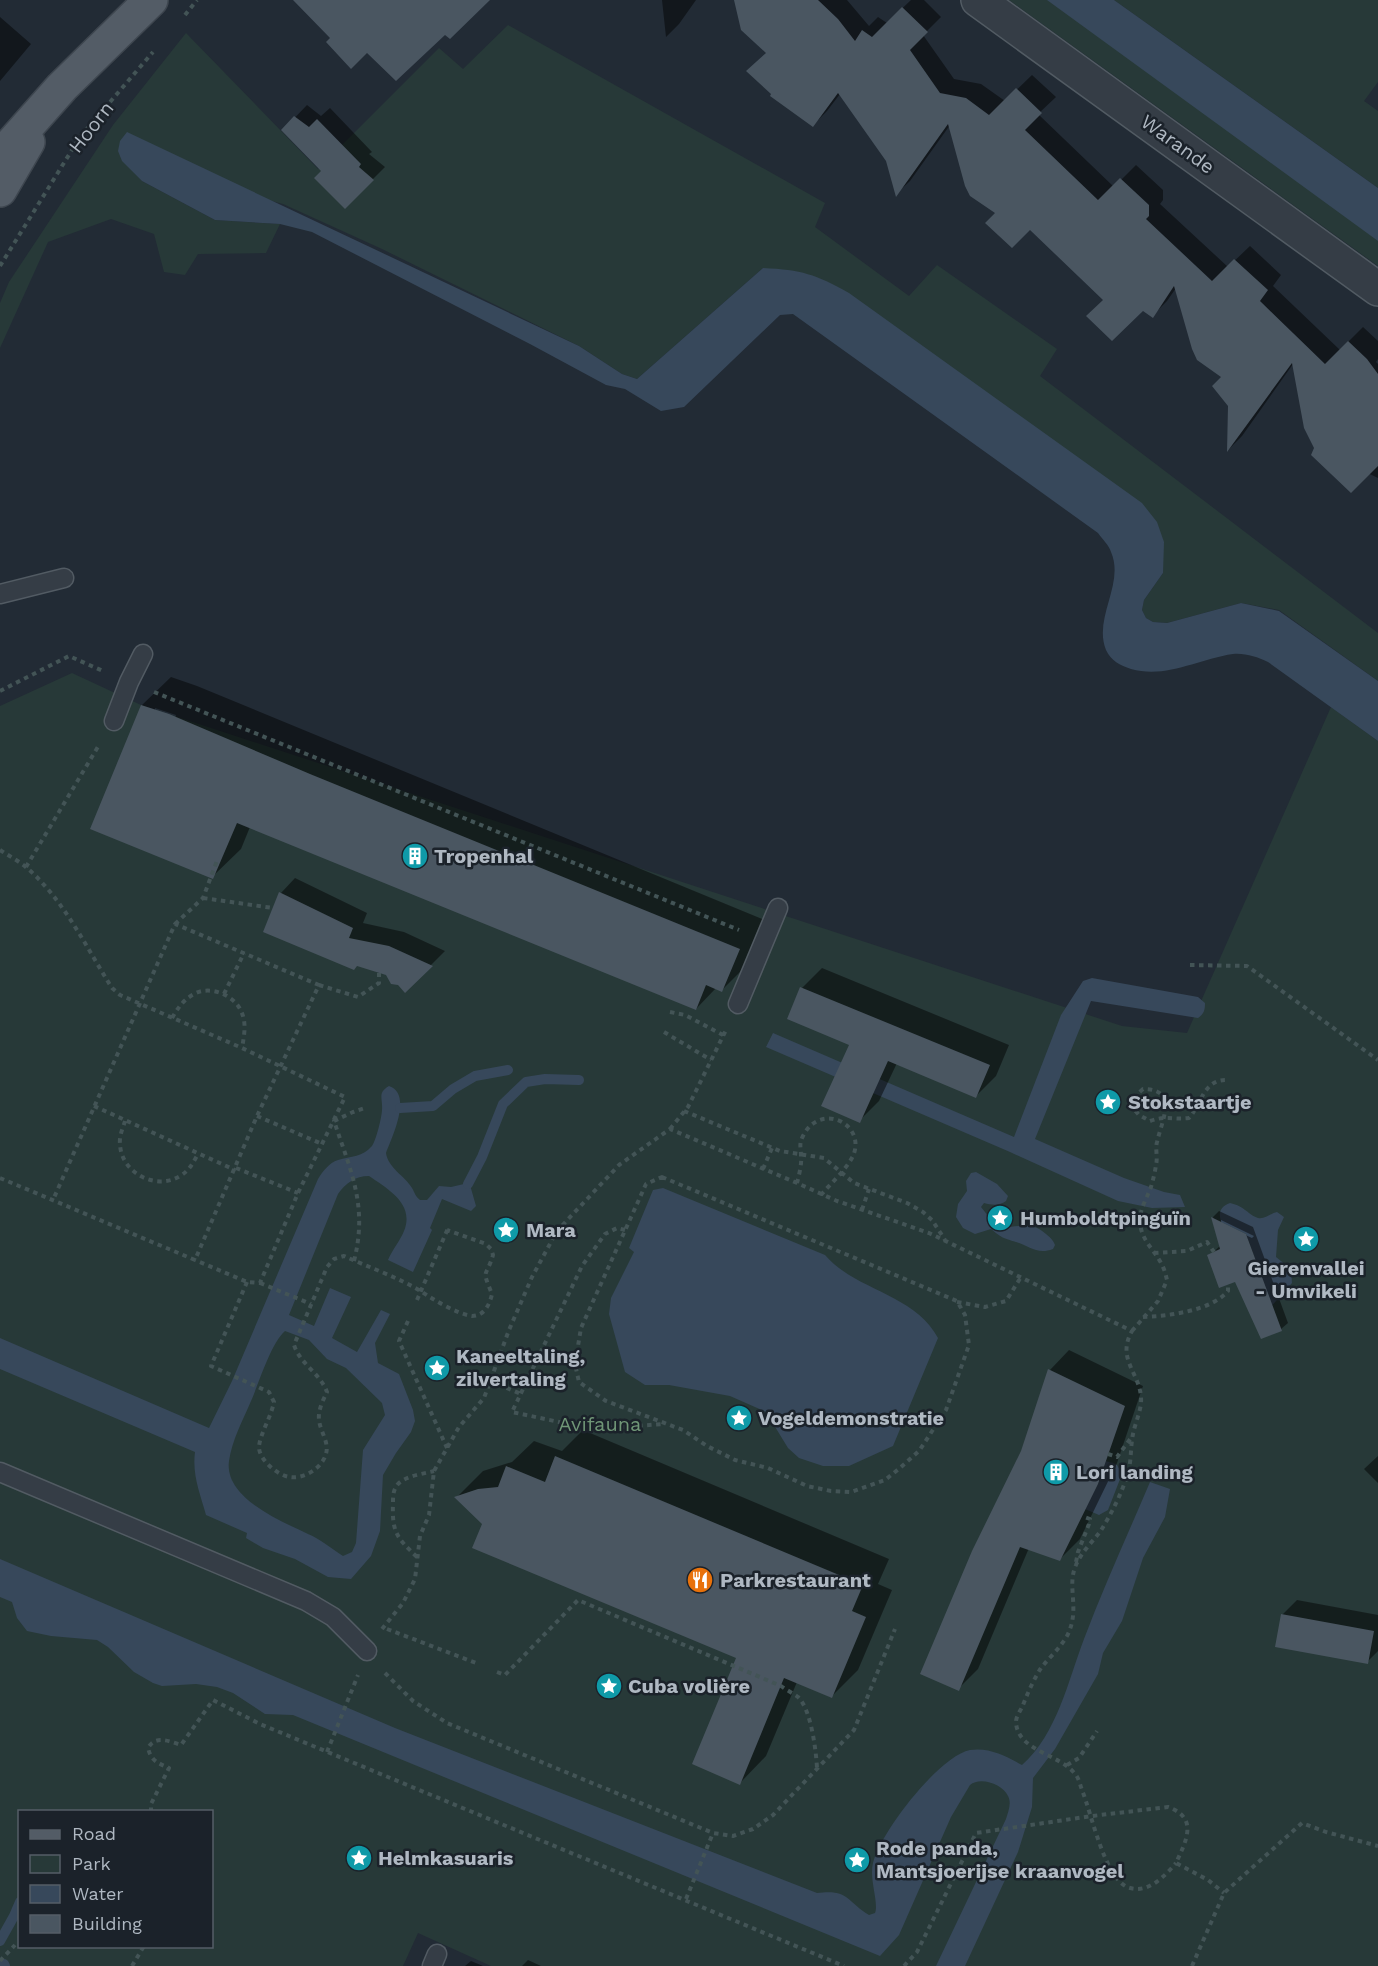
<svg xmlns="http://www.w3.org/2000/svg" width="1378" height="1966" viewBox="0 0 1378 1966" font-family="'Work Sans',sans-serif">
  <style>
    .green { fill: #273938; fill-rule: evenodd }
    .water { fill: #37485b; fill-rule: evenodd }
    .shadow { fill: #0007; fill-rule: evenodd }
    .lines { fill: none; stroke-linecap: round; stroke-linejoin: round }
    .stream { stroke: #37485b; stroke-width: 10 }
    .building { fill: #4a5661 }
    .lane-casing { stroke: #525b63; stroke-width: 21 }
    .street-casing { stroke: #525b63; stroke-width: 36 }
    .primary-casing { stroke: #3e464f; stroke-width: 36 }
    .path { stroke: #435456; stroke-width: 4; stroke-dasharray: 4.5 4.5; stroke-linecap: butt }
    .lane { stroke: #353d46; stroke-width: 18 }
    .street { stroke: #353d46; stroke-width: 33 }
    .primary { stroke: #535c66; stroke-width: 33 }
    .labels { text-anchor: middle; stroke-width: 5; stroke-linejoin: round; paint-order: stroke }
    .street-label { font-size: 20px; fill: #afb8c2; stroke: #1b222a }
    .poi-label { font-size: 20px; font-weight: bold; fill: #afb8c2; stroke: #1b222a; text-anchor: start }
    .park-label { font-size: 20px; fill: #709677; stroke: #1b222a }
  </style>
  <rect width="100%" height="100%" fill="#222b35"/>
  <path class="green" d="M 1009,0 L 1048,0 L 1378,236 L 1378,266 Z
    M 1114,0 L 1378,0 L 1378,82 L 1364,101 L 1378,111 L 1378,188 Z
    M 508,25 L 825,203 L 815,227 L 909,296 L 937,265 L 1057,349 L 1040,376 L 1378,633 L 1378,681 L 1279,610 L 1241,603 L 1167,623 L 1153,622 L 1146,618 L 1142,610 L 1144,600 L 1163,573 L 763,268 L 637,379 L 622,374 L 579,346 L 382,249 L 283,204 L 123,161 L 142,181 L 215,220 L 280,224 L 266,253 L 198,254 L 185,275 L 164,272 L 154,234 L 111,219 L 48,242 L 0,348 L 0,303 L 9,282 L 113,125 L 186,33 L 318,169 L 439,48 L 463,69 Z
    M 72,673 L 141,705 L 1122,1026 L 1187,1033 L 1331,707 L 1378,741 L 1378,1966 L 491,1966 L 418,1933 L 403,1966 L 0,1966 L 0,706 ZM 20,1812 L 212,1812 L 212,1946 L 20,1946 Z"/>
  <path class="water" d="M 1047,0 L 1114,0 L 1378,188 L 1378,241 Z
    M 127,132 L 579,346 L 622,374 L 637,379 L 763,268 C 802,270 815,274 849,293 L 1142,503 L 1157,522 L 1164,542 L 1163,573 L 1144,600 L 1142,610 L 1146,618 L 1153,622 L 1167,623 L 1241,603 L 1279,611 L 1378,681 L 1378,741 L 1268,662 C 1257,657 1246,653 1233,654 C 1198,659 1166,679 1131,669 C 1120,665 1111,661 1106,650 C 1093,618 1125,584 1111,552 C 1109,545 1102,539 1098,533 L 793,314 L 780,315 L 684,407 L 661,411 L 625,389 L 606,385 L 530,344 L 312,232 L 280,224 L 215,220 L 142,181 L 122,161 L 118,151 L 120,141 Z
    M 1092,978 L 1198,997 L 1205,1003 C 1205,1010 1204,1014 1198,1018 L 1091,1001 L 1035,1139 L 1124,1178 L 1164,1192 L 1180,1195 L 1185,1207 L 1152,1208 L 1118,1201 L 1010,1152 L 766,1047 L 773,1033 L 1014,1137 L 1061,1015 L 1083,981 Z
    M 389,1086 C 413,1094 392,1137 386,1153 C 388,1168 405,1176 412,1188 C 415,1193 415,1196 420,1200 L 427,1200 L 439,1186 L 451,1187 L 464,1184 L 470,1185 L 476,1206 L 471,1211 L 442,1199 L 430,1228 L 432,1230 L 413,1272 L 388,1260 C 392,1250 400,1241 404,1231 C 415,1204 388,1189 369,1176 C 355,1176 346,1183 338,1194 L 289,1315 L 314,1326 L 330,1288 L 351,1297 L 332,1338 L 357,1352 L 381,1310 L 390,1314 L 375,1343 L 378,1363 L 399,1374 L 413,1410 L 415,1421 L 411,1432 L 396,1453 L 383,1475 L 380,1531 L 371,1556 L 351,1579 L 328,1577 L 295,1559 L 263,1548 L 246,1538 L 247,1533 L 206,1515 C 200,1493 192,1475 195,1452 L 0,1369 L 0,1338 L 209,1428 L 232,1381 L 318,1179 C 323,1171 329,1163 338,1160 C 351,1156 363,1157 372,1146 C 376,1141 382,1116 382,1110 C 383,1098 377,1093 389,1086 ZM 285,1331 L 309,1340 L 327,1359 L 346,1368 L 382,1403 L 385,1415 L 363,1450 L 356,1543 L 352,1552 L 343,1556 C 332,1549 320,1539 308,1534 C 281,1521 224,1498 229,1461 C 232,1440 243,1420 251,1401 C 259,1383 271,1343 285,1331 Z
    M 976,1172 L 997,1184 L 1008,1196 L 1006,1201 C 999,1206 992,1205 984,1203 L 981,1207 L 993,1222 L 992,1225 C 1013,1232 1027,1217 1046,1234 C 1051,1238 1053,1240 1055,1245 L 1053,1249 C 1037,1255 1030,1246 1016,1242 C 1003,1238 1002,1238 991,1229 L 975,1234 L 963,1228 L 956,1217 L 958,1204 L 967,1191 L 966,1181 L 971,1173 Z
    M 663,1188 L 825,1255 C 856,1291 915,1294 938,1338 L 893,1446 L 849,1466 L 823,1466 L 799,1458 L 788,1448 L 766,1412 L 730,1396 L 669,1385 L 645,1385 L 625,1372 L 609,1314 L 611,1298 L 634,1252 L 629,1248 L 653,1190 Z
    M 1230,1203 C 1245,1206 1248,1215 1258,1218 C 1264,1220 1271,1213 1277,1212 L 1284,1217 L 1278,1230 L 1276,1257 L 1291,1269 L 1292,1283 L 1269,1309 L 1253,1297 L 1262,1278 L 1246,1234 L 1223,1223 L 1222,1224 C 1218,1214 1219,1207 1230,1203 Z
    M 1106,1461 L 1117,1465 L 1122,1474 L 1108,1510 L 1099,1515 L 1085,1509 L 1098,1484 Z
    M 1150,1482 L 1170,1489 L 1165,1517 L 1143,1558 L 1122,1621 L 1103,1653 L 1098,1674 L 1055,1749 L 1033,1778 L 1032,1807 L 1018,1852 L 965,1966 L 936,1966 L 1006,1819 C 1008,1812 1012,1803 1008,1796 C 1003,1784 980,1776 970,1785 L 951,1817 L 899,1935 L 880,1956 L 293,1715 L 265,1714 L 233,1693 L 217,1687 L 196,1684 L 162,1686 L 153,1683 L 134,1672 L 108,1647 L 97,1640 L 51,1636 L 27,1631 L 17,1618 L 12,1602 L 0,1597 L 0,1559 L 395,1728 L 817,1893 C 849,1889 846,1901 869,1915 L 875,1913 C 879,1903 869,1879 873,1863 C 880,1833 939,1756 970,1750 C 989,1747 1006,1756 1022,1765 C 1057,1734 1068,1681 1084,1639 C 1104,1586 1128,1534 1150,1482 Z"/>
  <path class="shadow" d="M 662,0 L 696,0 L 679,24 L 666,37 Z
    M 737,0 L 847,0 L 869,26 L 878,17 L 887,23 L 911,0 L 924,0 L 941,17 L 923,35 L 954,79 L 981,84 L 1005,101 L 1032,75 L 1056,97 L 1038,114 L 1114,187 L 1136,165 L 1163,190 L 1163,200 L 1160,204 L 1228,267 L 1250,246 L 1281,275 L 1273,286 L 1340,350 L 1363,327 L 1378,341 L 1378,359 L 1376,362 L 1378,364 L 1378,478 L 1316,448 L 1293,364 L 1242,436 L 1229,449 L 1229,405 L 1223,376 L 1176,288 L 1167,301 L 1152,316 L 1143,309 L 1105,300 L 1030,228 L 997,213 L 950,125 L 910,181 L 896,194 L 887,160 L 840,94 L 827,111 L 813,125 Z
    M 0,17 L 31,44 L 0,81 Z
    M 307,105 L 321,116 L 330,108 L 372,152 L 369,154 L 385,167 L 345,207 L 323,171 L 283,130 Z
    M 171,677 L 197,686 L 767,921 L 750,962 L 722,990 L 716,988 L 696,1009 L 250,827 L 241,849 L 212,877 L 142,705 ZM 155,708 L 176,715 L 175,718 L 155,711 Z
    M 295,878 L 367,913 L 363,923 L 404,932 L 445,951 L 405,991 L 387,974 L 265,932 L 281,893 Z
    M 822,968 L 1009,1045 L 996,1076 L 976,1096 L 897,1063 L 879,1101 L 859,1121 L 851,1044 L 802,988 Z
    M 1219,1211 L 1253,1227 L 1288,1323 L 1281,1329 L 1236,1280 L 1209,1256 L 1220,1246 L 1213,1217 ZM 1221,1220 L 1254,1236 L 1252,1238 L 1221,1224 Z
    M 1069,1350 L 1143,1386 L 1117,1463 L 1080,1539 L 1060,1559 L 1029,1548 L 978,1669 L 958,1689 L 1022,1451 L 1050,1370 Z
    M 583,1430 L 889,1559 L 878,1584 L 892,1590 L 858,1670 L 831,1697 L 797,1682 L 766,1756 L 740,1783 L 738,1658 L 484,1523 L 457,1497 L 483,1471 L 512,1462 L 534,1441 L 562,1451 Z
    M 1378,1456 L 1378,1483 L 1364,1469 Z
    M 1297,1600 L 1378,1615 L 1378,1651 L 1367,1662 L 1282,1615 Z
    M 528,1960 L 541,1966 L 522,1966 Z
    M 471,1961 L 483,1966 L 465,1966 Z"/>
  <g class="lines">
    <path class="stream" d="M 400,1108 L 433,1106 L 453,1089 L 475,1076 L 508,1070
      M 468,1184 L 482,1157 L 503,1104 L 526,1082 L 545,1079 L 579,1080
      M 0,1941 L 14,1916 L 20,1902
      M 4,1964 L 5,1966"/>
  </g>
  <path class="building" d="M 293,0 L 490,0 L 450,39 L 445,35 L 396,81 L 367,53 L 351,69 L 326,42 L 330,38 Z
    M 734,0 L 818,0 L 838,19 L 855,41 L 862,30 L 872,37 L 902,7 L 928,32 L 910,50 L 940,93 L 966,98 L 989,115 L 1016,88 L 1042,113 L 1025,130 L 1098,200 L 1120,178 L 1149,205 L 1149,216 L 1146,219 L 1212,281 L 1234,259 L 1268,290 L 1260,301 L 1325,364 L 1348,341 L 1367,359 L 1378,374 L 1378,466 L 1351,493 L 1311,455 L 1314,448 L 1304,428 L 1292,363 L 1227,452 L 1228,406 L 1212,386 L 1221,377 L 1197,360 L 1192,349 L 1174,286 L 1153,318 L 1143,311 L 1112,341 L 1086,316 L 1103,300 L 1030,230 L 1012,248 L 985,223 L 995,213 L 970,196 L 965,186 L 948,124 L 896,197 L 886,161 L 838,93 L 813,127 L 770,96 L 771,94 L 746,71 L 766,53 L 741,30 Z
    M 294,116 L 309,127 L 317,119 L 361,164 L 359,167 L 374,180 L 345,209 L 314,178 L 321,171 L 281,130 Z
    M 141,705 L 169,714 L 310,774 L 740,949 L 722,992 L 706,985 L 696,1010 L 237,823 L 213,879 L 90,829 Z
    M 279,892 L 353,928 L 349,938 L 389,946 L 433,966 L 405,993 L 398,985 L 391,984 L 386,975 L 357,966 L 354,970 L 263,932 Z
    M 800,987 L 990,1065 L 976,1098 L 888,1061 L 860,1123 L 821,1106 L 849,1045 L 787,1019 Z
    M 1211,1217 L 1246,1234 L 1282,1331 L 1261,1339 L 1235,1282 L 1219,1288 L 1207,1255 L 1220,1249 Z
    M 1048,1369 L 1125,1406 L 1098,1484 L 1060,1561 L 1020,1547 L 959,1691 L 920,1674 L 972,1551 L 1021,1451 Z
    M 555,1456 L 863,1585 L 852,1611 L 866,1617 L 832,1698 L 784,1678 L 740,1785 L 692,1764 L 736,1658 L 472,1548 L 482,1524 L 454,1497 L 478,1489 L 498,1487 L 506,1466 L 545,1482 Z
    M 1281,1614 L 1374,1631 L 1368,1664 L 1275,1647 Z"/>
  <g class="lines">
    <defs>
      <path id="lane" d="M 0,594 L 64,578
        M 114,721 L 129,682 L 143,654
        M 738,1004 L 778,908
        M 0,1472 L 306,1601 L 333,1617 L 367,1651
        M 432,1966 L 437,1954"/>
      <path id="street" d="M 978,0 L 1378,289"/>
      <path id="primary" d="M 0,157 L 62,87 L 151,0
        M 0,190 L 28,142"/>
    </defs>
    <use href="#lane" class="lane-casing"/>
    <use href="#street" class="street-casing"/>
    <use href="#primary" class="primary-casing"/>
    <path class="path" d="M 185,15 L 197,0
      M 0,266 L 80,137 L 153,52
      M 0,691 L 69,656 L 103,671
      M 154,692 L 739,930
      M 0,850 C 9,856 19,861 27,868 C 64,900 86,947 112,988 L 120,995 L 242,1048 L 345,1097 L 298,1193 L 260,1283 L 247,1282 L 195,1260
      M 26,867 L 99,745
      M 203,898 L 273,908
      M 175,924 L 203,898 L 218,858
      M 1190,965 L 1247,966 L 1378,1060
      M 319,985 L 358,997 L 379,983 L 379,973
      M 224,994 L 244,953
      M 670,1012 L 685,1015 L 723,1035
      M 172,1018 C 178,1008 183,1000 194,994 C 210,985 234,995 241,1011 C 247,1023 244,1036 242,1048
      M 664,1032 L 711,1060
      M 94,1106 L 235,1170
      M 684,1111 L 780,1151 L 824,1158 L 854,1183 L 907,1203 L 923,1212 L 932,1220 L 945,1240
      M 257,1116 L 322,1144
      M 125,1121 C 123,1128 119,1136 120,1144 C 121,1173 156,1191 180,1176 C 189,1171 193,1163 198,1154
      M 670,1129 L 688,1107 L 727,1028
      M 236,1168 L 298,1193
      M 763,1169 L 772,1148
      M 662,1177 L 957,1301 L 965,1315 L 969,1345 L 946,1410 L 919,1451 L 900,1468 L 885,1480 L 851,1492 L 831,1491 L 807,1486 L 768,1468 L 735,1460 L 707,1446 L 683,1430 L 606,1401 L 579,1382 L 575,1364 L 581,1328 L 646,1184 Z
      M 0,1178 L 195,1260 L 257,1116 L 319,985 L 175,924 L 53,1200
      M 797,1183 C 799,1175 802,1164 801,1156 C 801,1148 799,1145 802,1138 C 819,1100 867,1124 853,1156 C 846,1170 831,1183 821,1195
      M 862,1210 L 869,1189
      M 625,1230 L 617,1228 L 605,1234 L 582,1266 L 512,1412 L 592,1429 L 664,1424
      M 1154,1253 L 1187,1251 L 1207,1242 L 1214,1252
      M 354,1261 C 368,1206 351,1172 334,1121 L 353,1112 L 365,1108
      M 247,1282 L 211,1366 L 269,1392 L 274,1402 C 271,1417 261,1432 259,1446 C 258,1459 278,1476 290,1477 C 302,1479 316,1471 322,1462 C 335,1444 317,1432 319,1414 C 320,1406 324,1398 327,1392 C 320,1373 300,1364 294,1345 L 327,1267 L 334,1259 L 344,1256 C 368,1267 400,1278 422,1292 C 434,1300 457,1314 472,1316 C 485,1316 490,1303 492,1294 C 481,1267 486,1279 493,1255 L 491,1249 L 486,1244 L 447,1230
      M 260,1283 L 311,1304
      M 417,1300 L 449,1226
      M 957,1302 L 985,1307 L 1006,1301 L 1021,1277
      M 1143,1317 C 1168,1316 1211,1311 1228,1291 L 1228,1285
      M 408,1321 L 399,1341 L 447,1448
      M 1132,1331 L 1158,1301 L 1167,1280 C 1166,1276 1165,1271 1163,1267 C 1156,1251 1141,1241 1140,1222 C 1139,1210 1147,1198 1151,1187 C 1153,1180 1155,1172 1156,1165 C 1158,1157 1155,1149 1157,1142 C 1162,1120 1179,1089 1143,1089 L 1134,1097 L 1133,1108 L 1139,1115 L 1150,1121 C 1167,1115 1172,1120 1189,1118 C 1202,1104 1203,1078 1229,1080
      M 490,1381 L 521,1394
      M 1108,1454 L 1117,1457 L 1131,1438
      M 417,1557 C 396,1537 392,1532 393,1503 C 393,1496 393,1490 398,1484 C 406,1476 422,1474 434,1471
      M 1076,1562 L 1078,1552 L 1089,1524 L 1090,1519 L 1082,1516
      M 382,1629 L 403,1603 L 415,1579 L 420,1536 L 429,1515 L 434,1471 L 459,1427 L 484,1398 L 509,1330 L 532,1277 L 557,1231 L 619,1165 L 670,1129 L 797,1183 L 837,1201 L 929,1233 L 1132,1331 C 1115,1361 1143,1374 1141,1403 C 1140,1413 1135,1424 1133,1434 C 1130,1448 1132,1465 1126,1479 C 1120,1497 1110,1516 1100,1532 C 1092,1542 1081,1553 1076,1565 C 1066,1587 1081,1609 1067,1636 C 1060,1648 1049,1658 1041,1668 C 1034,1679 1028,1692 1023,1705 C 1021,1710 1016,1716 1016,1722 C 1017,1751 1060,1754 1075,1774 C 1079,1778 1080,1785 1082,1790 C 1092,1815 1104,1876 1127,1887 C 1147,1895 1164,1877 1176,1863
      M 387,1629 L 476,1663
      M 497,1672 L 505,1675 L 578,1600 L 781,1686 C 786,1690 793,1693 798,1697 C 811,1709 816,1750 817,1768
      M 385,1673 L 413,1701 L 447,1723 L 713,1833 L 733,1836 L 753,1829 L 773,1815 L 854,1730 L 895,1629
      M 327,1752 L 358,1675
      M 1067,1765 L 1079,1758 L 1097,1731
      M 151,1812 L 151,1804 L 169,1768 C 158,1763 151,1761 148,1748 C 155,1735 169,1741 181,1745 L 213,1700 L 260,1724 L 844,1966
      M 686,1899 L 713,1833
      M 0,1961 L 15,1945
      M 132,1966 L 144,1946
      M 904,1966 L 917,1952 L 976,1833 L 1092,1816 L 1168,1807 C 1199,1818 1186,1841 1176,1863 L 1208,1880 L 1224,1893
      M 1192,1966 L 1224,1893 L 1302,1823 L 1326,1832 L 1378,1846"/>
    <use href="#lane" class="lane"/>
    <use href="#street" class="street"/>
    <use href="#primary" class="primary"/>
  </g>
  <defs>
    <symbol id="building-disc" viewBox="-11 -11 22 22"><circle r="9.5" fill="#0f9aa8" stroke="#1b222a"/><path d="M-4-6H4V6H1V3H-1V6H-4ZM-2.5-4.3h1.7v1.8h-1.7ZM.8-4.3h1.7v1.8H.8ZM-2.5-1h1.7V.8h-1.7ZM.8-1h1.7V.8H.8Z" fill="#fff"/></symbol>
    <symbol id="sight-disc" viewBox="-11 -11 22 22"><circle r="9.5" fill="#0f9aa8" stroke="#1b222a"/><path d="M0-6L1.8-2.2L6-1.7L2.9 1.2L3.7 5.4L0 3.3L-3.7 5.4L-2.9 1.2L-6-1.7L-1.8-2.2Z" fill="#fff"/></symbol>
    <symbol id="restaurant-disc" viewBox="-11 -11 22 22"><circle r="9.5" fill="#e8710a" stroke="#1b222a"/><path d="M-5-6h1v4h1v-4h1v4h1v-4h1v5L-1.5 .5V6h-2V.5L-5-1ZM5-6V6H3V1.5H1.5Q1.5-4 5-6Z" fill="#fff"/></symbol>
  </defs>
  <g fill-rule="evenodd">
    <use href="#building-disc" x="400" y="841" width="30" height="30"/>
    <use href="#sight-disc" x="1093" y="1087" width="30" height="30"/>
    <use href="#sight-disc" x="985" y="1203" width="30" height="30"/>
    <use href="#sight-disc" x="491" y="1215" width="30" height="30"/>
    <use href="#sight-disc" x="1291" y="1224" width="30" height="30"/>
    <use href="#sight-disc" x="422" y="1353" width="30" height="30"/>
    <use href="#sight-disc" x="724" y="1403" width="30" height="30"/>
    <use href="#building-disc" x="1041" y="1457" width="30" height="30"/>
    <use href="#restaurant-disc" x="685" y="1565" width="30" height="30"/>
    <use href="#sight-disc" x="594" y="1671" width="30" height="30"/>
    <use href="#sight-disc" x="344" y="1843" width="30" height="30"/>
    <use href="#sight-disc" x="842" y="1845" width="30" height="30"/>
  </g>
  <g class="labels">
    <g class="street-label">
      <text transform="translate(91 127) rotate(-52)" y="7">Hoorn</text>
      <text transform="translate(1178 144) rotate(36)" y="7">Warande</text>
    </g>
    <g class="poi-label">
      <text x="434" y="863">Tropenhal</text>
      <text x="1128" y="1109">Stokstaartje</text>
      <text x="1020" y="1225">Humboldtpinguïn</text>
      <text x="526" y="1237">Mara</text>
      <text x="1306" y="1275" text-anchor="middle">Gierenvallei<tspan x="1306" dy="23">- Umvikeli</tspan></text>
      <text x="456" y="1363">Kaneeltaling,<tspan x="456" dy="23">zilvertaling</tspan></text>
      <text x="758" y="1425">Vogeldemonstratie</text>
      <text x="1076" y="1479">Lori landing</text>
      <text x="720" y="1587">Parkrestaurant</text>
      <text x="628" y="1693">Cuba volière</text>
      <text x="876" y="1855">Rode panda,<tspan x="876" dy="23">Mantsjoerijse kraanvogel</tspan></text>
      <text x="378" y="1865">Helmkasuaris</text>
    </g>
    <g class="park-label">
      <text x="600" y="1431">Avifauna</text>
    </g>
  </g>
  <rect x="18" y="1810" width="195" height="138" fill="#1b222a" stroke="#565e67" stroke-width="1.5"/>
  <rect x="30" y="1830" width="30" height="9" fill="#535c66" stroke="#565e67" stroke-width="1.5"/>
  <text x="72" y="1840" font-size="18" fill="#afb8c2">Road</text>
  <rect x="30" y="1855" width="30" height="18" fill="#273938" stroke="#565e67" stroke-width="1.5"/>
  <text x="72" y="1870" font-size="18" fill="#afb8c2">Park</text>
  <rect x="30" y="1885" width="30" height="18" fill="#37485b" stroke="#565e67" stroke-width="1.5"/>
  <text x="72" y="1900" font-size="18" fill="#afb8c2">Water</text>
  <rect x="30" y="1915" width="30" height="18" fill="#4a5661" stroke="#565e67" stroke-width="1.5"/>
  <text x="72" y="1930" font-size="18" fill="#afb8c2">Building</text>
</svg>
